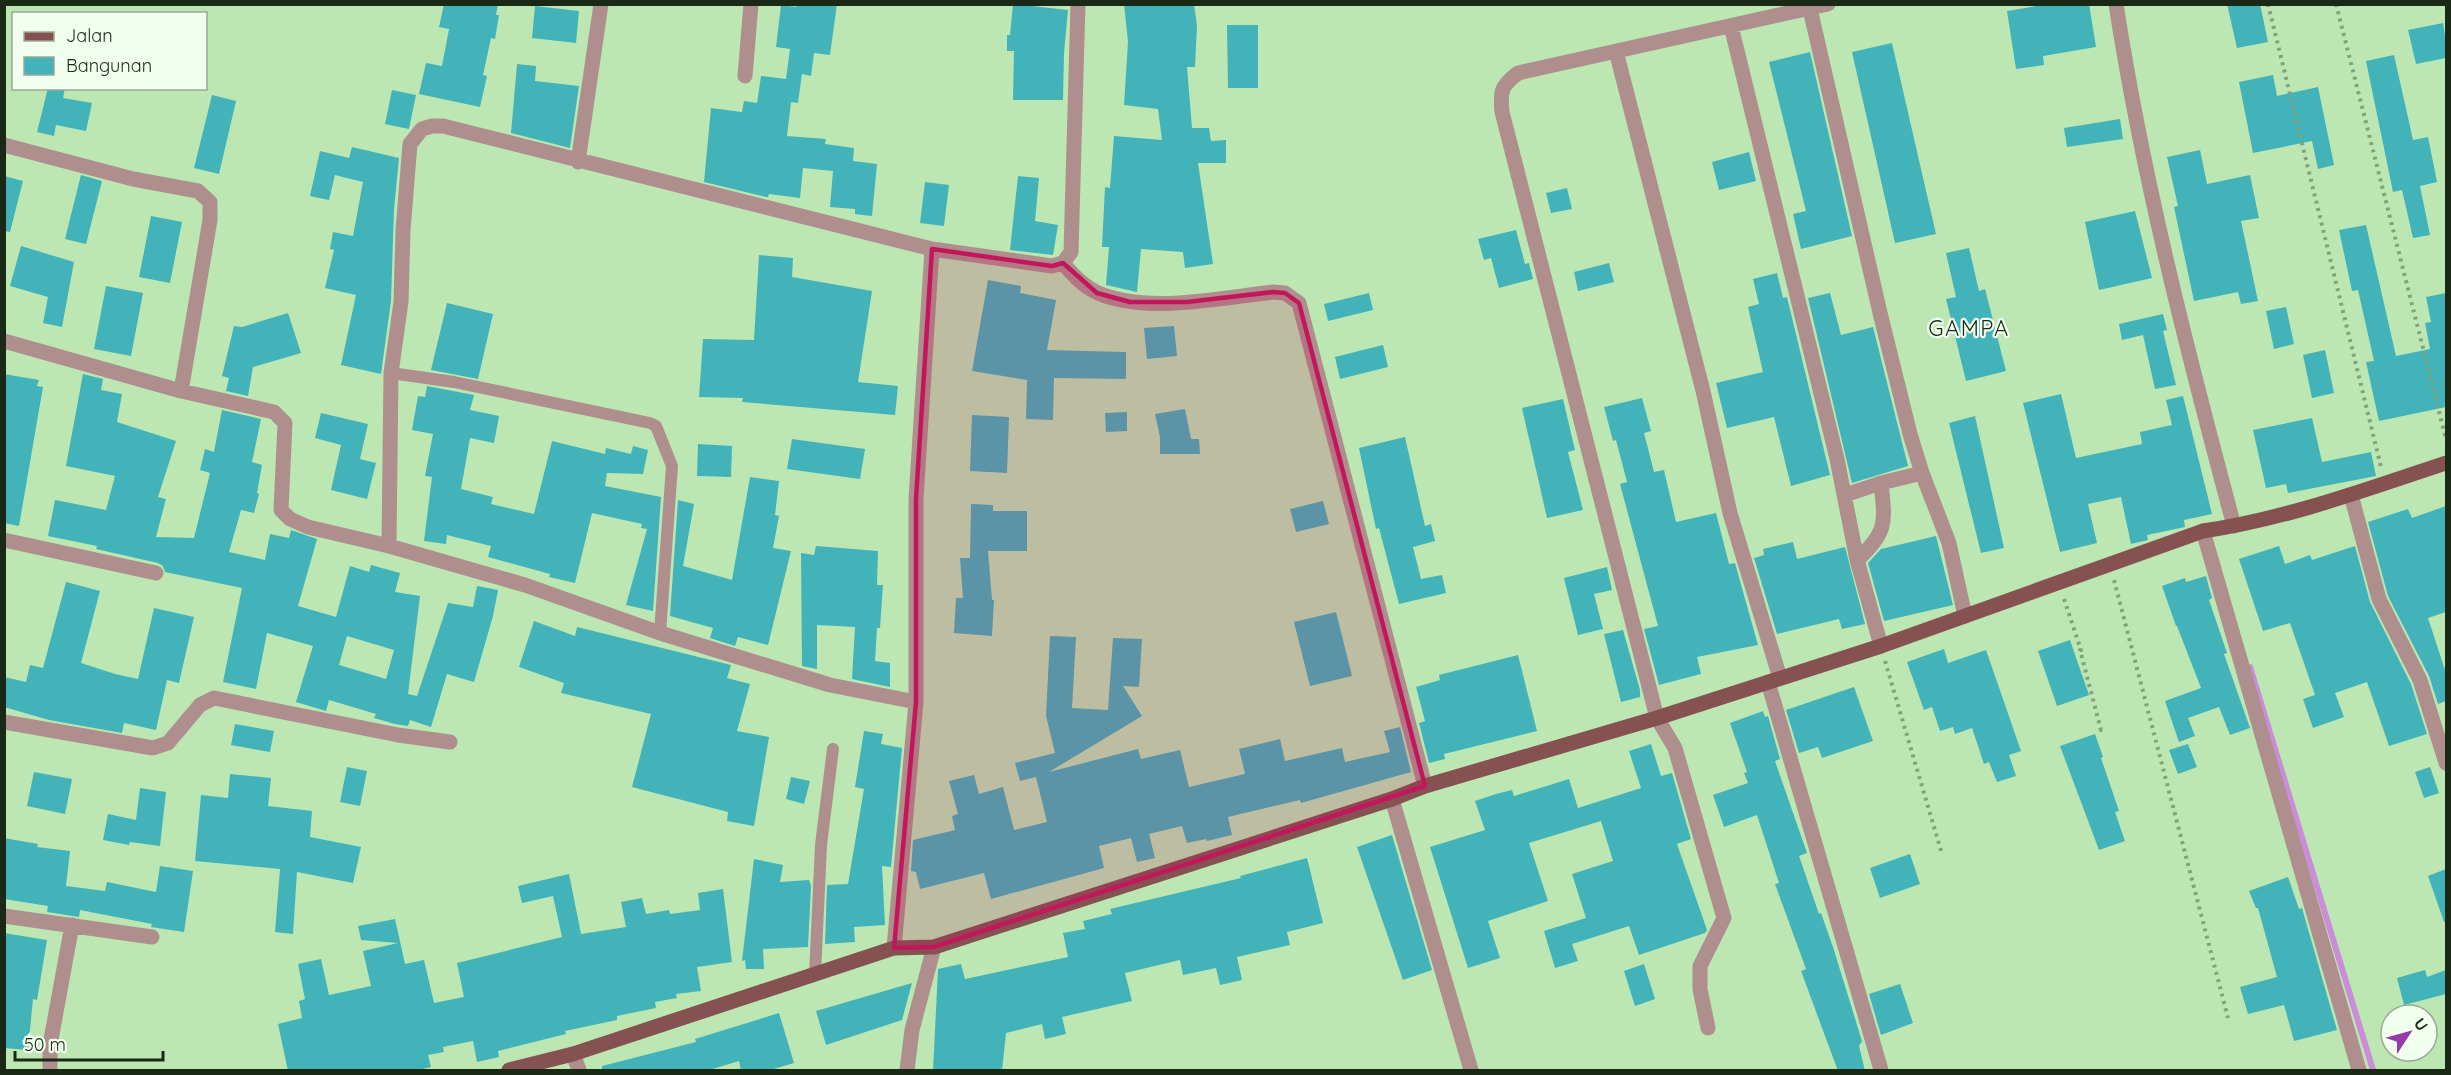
<svg xmlns="http://www.w3.org/2000/svg" width="2451" height="1075" viewBox="0 0 2451 1075" font-family="Quicksand,sans-serif">
  <style>
    .lines { fill: none; stroke-linecap: round; stroke-linejoin: round }
    .stream { stroke: #cb8dd9; stroke-width: 6 }
    .building { fill: #42b3b9; fill-rule: evenodd }
    .path { stroke: #81a27a; stroke-width: 4; stroke-dasharray: 3 4.5; stroke-linecap: butt }
    .lane { stroke: #ae8f8e; stroke-width: 12 }
    .street { stroke: #ae8f8e; stroke-width: 15 }
    .primary { stroke: #855151; stroke-width: 15 }
    .marked { fill: #c2185b; fill-opacity: 0.2; stroke: #c2185b; stroke-width: 4.5; stroke-linejoin: round }
    .labels { text-anchor: middle; stroke-width: 4.5; stroke-linejoin: round; paint-order: stroke }
    .quarter-label { font-size: 22px; letter-spacing: 1.5px; fill: #192916; stroke: #f2ffef }
  </style>
  <rect width="100%" height="100%" fill="#bce7b3"/>
  <g class="lines">
    <path class="stream" d="M 2250,667 L 2373,1070"/>
  </g>
  <path class="building" d="M 444,4 L 498,4 L 496,15 L 499,15 L 495,39 L 491,38 L 483,75 L 487,76 L 480,107 L 419,94 L 426,63 L 442,66 L 449,29 L 439,27 Z
    M 797,4 L 837,4 L 830,55 L 814,53 L 811,76 L 802,74 L 798,103 L 791,102 L 787,136 L 826,139 L 825,144 L 854,148 L 853,161 L 877,164 L 872,216 L 855,214 L 855,209 L 830,207 L 833,171 L 803,168 L 800,198 L 769,194 L 768,197 L 766,197 L 704,182 L 711,108 L 742,112 L 744,101 L 757,103 L 761,76 L 786,79 L 790,49 L 776,47 L 781,5 L 796,7 Z
    M 1013,4 L 1068,10 L 1064,53 L 1063,100 L 1013,100 L 1014,51 L 1007,51 L 1007,35 L 1010,35 Z
    M 1124,4 L 1194,4 L 1197,26 L 1195,67 L 1187,67 L 1192,128 L 1209,128 L 1211,141 L 1226,140 L 1226,163 L 1198,163 L 1213,264 L 1185,268 L 1183,252 L 1141,249 L 1137,292 L 1106,285 L 1109,247 L 1102,247 L 1105,187 L 1110,188 L 1114,136 L 1162,140 L 1158,109 L 1124,105 L 1128,42 Z
    M 2048,4 L 2089,4 L 2096,47 L 2043,56 L 2044,65 L 2016,69 L 2007,11 Z
    M 2227,4 L 2260,4 L 2268,42 L 2237,48 Z
    M 535,6 L 579,11 L 576,43 L 532,38 Z
    M 2443,23 L 2446,42 L 2446,58 L 2416,64 L 2408,30 Z
    M 1227,25 L 1258,25 L 1258,88 L 1228,88 Z
    M 1892,43 L 1936,234 L 1895,243 L 1852,52 Z
    M 1810,52 L 1852,236 L 1801,249 L 1793,214 L 1806,211 L 1769,62 Z
    M 2394,55 L 2413,140 L 2428,137 L 2437,182 L 2420,186 L 2430,235 L 2413,238 L 2402,190 L 2393,192 L 2366,61 Z
    M 517,64 L 536,66 L 535,81 L 579,86 L 570,148 L 511,133 Z
    M 2273,75 L 2277,96 L 2318,87 L 2334,165 L 2318,169 L 2312,141 L 2253,153 L 2239,82 Z
    M 48,88 L 65,88 L 63,98 L 92,103 L 86,131 L 56,125 L 54,136 L 37,132 Z
    M 392,90 L 416,95 L 409,129 L 385,124 Z
    M 212,95 L 236,101 L 219,174 L 194,168 Z
    M 2120,119 L 2123,139 L 2067,147 L 2064,128 Z
    M 352,147 L 399,158 L 394,210 L 391,301 L 381,374 L 341,365 L 356,295 L 325,288 L 334,250 L 330,249 L 333,232 L 353,236 L 363,182 L 335,175 L 329,200 L 310,196 L 320,151 L 349,158 Z
    M 2200,150 L 2207,184 L 2250,175 L 2259,218 L 2241,221 L 2258,301 L 2241,304 L 2238,292 L 2194,301 L 2174,207 L 2178,206 L 2167,157 Z
    M 1749,152 L 1756,181 L 1719,190 L 1712,162 Z
    M 81,175 L 102,181 L 86,244 L 65,239 Z
    M 4,176 L 23,181 L 10,232 L 4,231 Z
    M 1018,176 L 1039,178 L 1035,221 L 1058,225 L 1053,255 L 1010,250 Z
    M 925,182 L 949,185 L 944,226 L 920,223 Z
    M 1567,188 L 1572,209 L 1551,213 L 1546,193 Z
    M 2135,211 L 2152,278 L 2099,290 L 2085,222 Z
    M 151,216 L 182,222 L 170,283 L 139,277 Z
    M 2366,225 L 2396,356 L 2430,349 L 2425,323 L 2431,322 L 2426,297 L 2446,293 L 2446,407 L 2379,421 L 2366,362 L 2374,361 L 2358,290 L 2352,291 L 2339,230 Z
    M 1516,230 L 1525,264 L 1529,263 L 1533,279 L 1499,288 L 1491,258 L 1484,260 L 1478,239 Z
    M 21,246 L 74,262 L 62,327 L 43,323 L 48,297 L 10,286 Z
    M 1969,248 L 1979,291 L 1985,289 L 2006,371 L 1966,381 L 1946,299 L 1956,297 L 1946,253 Z
    M 759,255 L 793,258 L 792,277 L 872,291 L 858,382 L 898,386 L 895,415 L 742,402 L 743,398 L 699,397 L 703,339 L 754,340 Z
    M 1609,263 L 1614,282 L 1578,291 L 1574,272 Z
    M 1777,273 L 1783,298 L 1787,297 L 1830,475 L 1791,486 L 1774,417 L 1727,428 L 1716,383 L 1763,372 L 1748,307 L 1759,304 L 1753,279 Z
    M 988,280 L 1021,286 L 1020,293 L 1056,300 L 1047,350 L 1126,352 L 1126,379 L 1054,378 L 1053,420 L 1026,419 L 1027,380 L 972,371 Z
    M 106,286 L 143,293 L 131,356 L 94,349 Z
    M 1369,293 L 1373,310 L 1328,321 L 1324,304 Z
    M 1830,293 L 1841,335 L 1873,327 L 1908,466 L 1852,483 L 1808,298 Z
    M 447,303 L 493,314 L 478,379 L 431,370 Z
    M 2286,307 L 2294,344 L 2274,349 L 2266,311 Z
    M 288,313 L 301,353 L 253,367 L 248,396 L 226,391 L 229,378 L 222,376 L 234,326 L 242,327 Z
    M 2163,314 L 2167,330 L 2163,331 L 2176,385 L 2155,389 L 2143,335 L 2122,340 L 2119,324 Z
    M 1174,326 L 1177,356 L 1147,359 L 1144,328 Z
    M 1383,345 L 1388,367 L 1340,379 L 1335,357 Z
    M 2325,350 L 2334,393 L 2312,398 L 2303,355 Z
    M 4,374 L 39,380 L 37,386 L 43,387 L 19,526 L 4,523 Z
    M 83,374 L 103,379 L 101,390 L 122,394 L 117,422 L 176,441 L 158,497 L 166,499 L 156,537 L 194,538 L 210,473 L 200,470 L 205,449 L 214,452 L 222,410 L 261,419 L 252,462 L 262,465 L 257,493 L 259,494 L 254,513 L 241,510 L 229,552 L 265,560 L 270,534 L 289,538 L 291,530 L 317,539 L 298,606 L 336,617 L 350,566 L 369,572 L 371,565 L 400,573 L 395,592 L 420,596 L 408,694 L 417,696 L 448,603 L 473,607 L 477,586 L 498,590 L 493,616 L 474,682 L 447,674 L 431,727 L 410,720 L 408,726 L 395,724 L 374,718 L 376,714 L 329,700 L 326,711 L 296,702 L 313,646 L 267,633 L 256,689 L 223,682 L 242,588 L 165,572 L 163,566 L 158,563 L 96,549 L 97,546 L 48,536 L 55,500 L 106,510 L 115,476 L 66,466 ZM 347,636 L 394,650 L 386,679 L 339,665 Z
    M 427,386 L 474,395 L 470,410 L 499,416 L 494,443 L 470,438 L 461,489 L 493,497 L 491,504 L 534,514 L 552,441 L 605,454 L 606,448 L 631,454 L 633,446 L 648,450 L 643,474 L 607,473 L 605,486 L 661,497 L 653,611 L 626,605 L 647,529 L 641,528 L 642,524 L 592,513 L 575,583 L 549,577 L 550,574 L 488,557 L 491,546 L 447,535 L 446,544 L 424,541 L 432,477 L 425,476 L 433,434 L 412,430 L 418,396 L 425,397 Z
    M 2061,394 L 2076,458 L 2142,444 L 2140,432 L 2172,425 L 2166,400 L 2183,396 L 2212,514 L 2184,520 L 2185,527 L 2147,535 L 2148,540 L 2131,544 L 2121,497 L 2088,504 L 2097,543 L 2060,552 L 2023,403 Z
    M 1642,398 L 1651,431 L 1644,433 L 1654,472 L 1664,470 L 1676,522 L 1716,513 L 1729,564 L 1735,563 L 1758,645 L 1697,657 L 1701,674 L 1659,685 L 1644,629 L 1658,626 L 1620,484 L 1627,482 L 1616,440 L 1613,441 L 1604,407 Z
    M 1563,399 L 1575,450 L 1568,452 L 1583,510 L 1547,518 L 1522,408 Z
    M 1185,409 L 1191,439 L 1199,439 L 1200,454 L 1160,454 L 1160,437 L 1155,414 Z
    M 1127,412 L 1127,431 L 1106,432 L 1105,413 Z
    M 321,413 L 368,424 L 360,459 L 376,463 L 367,499 L 331,490 L 341,445 L 315,438 Z
    M 972,415 L 1009,417 L 1007,473 L 970,471 Z
    M 1975,416 L 2004,548 L 1981,553 L 1949,423 Z
    M 2312,418 L 2322,462 L 2371,452 L 2376,476 L 2288,493 L 2286,484 L 2266,488 L 2253,430 Z
    M 1405,437 L 1425,526 L 1431,524 L 1435,541 L 1413,547 L 1421,579 L 1442,575 L 1446,593 L 1399,604 L 1379,528 L 1376,529 L 1359,448 Z
    M 792,439 L 865,449 L 860,479 L 787,469 Z
    M 698,444 L 732,446 L 731,477 L 697,476 Z
    M 750,477 L 779,481 L 775,515 L 779,516 L 773,548 L 791,551 L 768,645 L 738,637 L 735,646 L 710,638 L 713,628 L 670,616 L 678,500 L 694,504 L 683,566 L 732,580 Z
    M 1323,501 L 1329,524 L 1296,532 L 1290,509 Z
    M 971,504 L 993,505 L 993,511 L 1027,511 L 1027,551 L 988,551 L 992,600 L 994,600 L 992,636 L 954,633 L 956,598 L 963,598 L 960,558 L 970,558 Z
    M 2446,506 L 2446,612 L 2428,618 L 2446,673 L 2446,701 L 2438,704 L 2429,676 L 2388,596 L 2368,522 L 2408,509 L 2412,518 Z
    M 1936,536 L 1953,605 L 1884,621 L 1868,563 L 1881,549 Z
    M 1793,542 L 1797,559 L 1845,547 L 1865,624 L 1842,629 L 1839,619 L 1777,634 L 1754,558 L 1764,555 L 1763,549 Z
    M 816,546 L 878,551 L 877,585 L 883,585 L 880,628 L 877,628 L 875,661 L 890,663 L 890,687 L 852,679 L 855,627 L 817,625 L 817,669 L 802,666 L 801,553 L 814,555 Z
    M 2279,546 L 2285,564 L 2310,555 L 2312,560 L 2355,546 L 2370,602 L 2411,684 L 2427,734 L 2389,746 L 2367,682 L 2335,693 L 2344,717 L 2313,728 L 2303,699 L 2315,695 L 2290,623 L 2263,631 L 2239,559 Z
    M 1607,567 L 1612,590 L 1594,594 L 1603,629 L 1578,635 L 1564,578 Z
    M 2206,576 L 2212,598 L 2209,600 L 2227,653 L 2224,654 L 2250,728 L 2230,735 L 2219,707 L 2188,718 L 2195,736 L 2179,742 L 2165,701 L 2201,688 L 2177,626 L 2176,626 L 2162,586 L 2185,578 L 2186,582 Z
    M 66,582 L 100,591 L 81,663 L 115,674 L 138,679 L 154,608 L 194,617 L 179,683 L 167,680 L 156,730 L 124,723 L 122,733 L 49,720 L 4,707 L 4,677 L 26,682 L 30,665 L 43,668 Z
    M 1336,612 L 1352,676 L 1310,686 L 1294,622 Z
    M 534,621 L 575,636 L 577,627 L 731,665 L 727,678 L 750,684 L 737,731 L 769,737 L 754,826 L 727,821 L 728,812 L 632,787 L 651,714 L 561,693 L 564,683 L 519,667 Z
    M 1623,630 L 1640,690 L 1640,697 L 1621,702 L 1604,634 Z
    M 1050,636 L 1076,637 L 1072,708 L 1108,710 L 1113,638 L 1142,639 L 1139,687 L 1123,686 L 1142,716 L 1049,772 L 1138,749 L 1141,759 L 1180,750 L 1189,787 L 1245,774 L 1239,749 L 1280,739 L 1285,761 L 1342,748 L 1345,762 L 1390,752 L 1384,731 L 1400,727 L 1411,772 L 1301,803 L 1300,800 L 1228,817 L 1232,835 L 1207,841 L 1206,839 L 1187,843 L 1182,826 L 1149,834 L 1155,858 L 1137,862 L 1131,838 L 1099,846 L 1104,868 L 991,899 L 984,873 L 920,889 L 916,872 L 911,871 L 913,840 L 955,830 L 952,816 L 958,814 L 949,781 L 974,775 L 979,794 L 1003,787 L 1014,830 L 1047,822 L 1036,777 L 1020,781 L 1015,763 L 1055,753 L 1046,716 Z
    M 2070,640 L 2089,695 L 2057,706 L 2038,651 Z
    M 1944,649 L 1948,663 L 1986,650 L 2021,751 L 2009,755 L 2016,776 L 1997,782 L 1989,762 L 1984,764 L 1972,728 L 1955,734 L 1953,727 L 1940,731 L 1932,707 L 1924,710 L 1907,662 Z
    M 1518,655 L 1537,731 L 1444,754 L 1445,759 L 1429,763 L 1419,723 L 1425,721 L 1416,687 L 1440,680 L 1439,675 Z
    M 1854,687 L 1873,741 L 1822,758 L 1818,747 L 1799,753 L 1786,710 Z
    M 1763,711 L 1765,717 L 1768,716 L 1780,759 L 1775,761 L 1807,853 L 1799,856 L 1819,914 L 1821,913 L 1833,947 L 1862,1041 L 1859,1046 L 1865,1071 L 1838,1071 L 1801,971 L 1806,969 L 1775,884 L 1779,883 L 1757,815 L 1724,827 L 1713,795 L 1748,783 L 1744,773 L 1747,772 L 1730,723 Z
    M 235,724 L 274,731 L 270,752 L 231,745 Z
    M 864,731 L 883,734 L 881,744 L 902,748 L 891,867 L 882,866 L 885,925 L 854,927 L 855,942 L 825,944 L 827,885 L 848,884 L 864,789 L 855,787 Z
    M 2095,734 L 2103,757 L 2101,758 L 2119,811 L 2115,812 L 2125,841 L 2099,850 L 2060,746 Z
    M 1651,744 L 1661,776 L 1672,773 L 1691,839 L 1677,844 L 1707,930 L 1705,933 L 1639,955 L 1629,926 L 1572,944 L 1578,961 L 1555,968 L 1544,931 L 1586,918 L 1572,874 L 1613,861 L 1601,821 L 1529,843 L 1548,901 L 1488,921 L 1500,958 L 1468,968 L 1430,847 L 1485,830 L 1475,801 L 1496,794 L 1512,790 L 1514,796 L 1569,779 L 1578,808 L 1641,788 L 1629,751 Z
    M 2188,744 L 2197,767 L 2178,774 L 2169,750 Z
    M 347,767 L 367,771 L 360,806 L 340,802 Z
    M 2430,767 L 2439,793 L 2424,798 L 2415,772 Z
    M 34,772 L 72,779 L 65,814 L 27,806 Z
    M 230,774 L 271,778 L 268,806 L 312,811 L 310,837 L 361,847 L 353,883 L 297,872 L 293,934 L 275,932 L 280,869 L 195,861 L 201,795 L 228,798 Z
    M 791,777 L 810,781 L 804,804 L 786,799 Z
    M 140,788 L 166,792 L 160,846 L 130,842 L 129,845 L 103,840 L 108,814 L 136,820 Z
    M 1392,835 L 1432,970 L 1403,980 L 1357,847 Z
    M 4,838 L 38,844 L 37,847 L 70,851 L 66,886 L 105,891 L 107,882 L 156,892 L 160,866 L 193,871 L 184,932 L 151,927 L 152,924 L 80,910 L 79,917 L 47,912 L 48,906 L 4,899 Z
    M 1910,854 L 1920,884 L 1880,898 L 1870,868 Z
    M 1307,858 L 1323,923 L 1287,932 L 1290,945 L 1237,957 L 1242,980 L 1220,985 L 1216,968 L 1183,975 L 1180,960 L 1125,973 L 1132,1001 L 1062,1017 L 1066,1034 L 1045,1039 L 1042,1024 L 1006,1033 L 1002,1071 L 933,1071 L 938,969 L 961,964 L 965,979 L 1068,957 L 1063,933 L 1085,929 L 1083,921 L 1112,914 L 1110,909 L 1241,878 L 1240,876 Z
    M 754,859 L 783,865 L 780,882 L 809,880 L 811,886 L 808,947 L 763,949 L 764,969 L 746,969 L 745,960 L 742,961 Z
    M 2446,869 L 2446,922 L 2444,922 L 2428,876 Z
    M 569,874 L 581,934 L 626,927 L 621,902 L 642,898 L 646,914 L 669,910 L 670,914 L 700,910 L 698,893 L 723,889 L 732,962 L 697,967 L 701,991 L 676,994 L 677,998 L 655,1002 L 656,1008 L 617,1016 L 617,1020 L 565,1031 L 566,1034 L 498,1051 L 499,1057 L 477,1062 L 473,1041 L 443,1047 L 444,1052 L 428,1055 L 431,1067 L 414,1071 L 288,1071 L 278,1024 L 302,1018 L 299,1001 L 305,999 L 298,964 L 321,959 L 329,995 L 371,986 L 363,951 L 398,943 L 361,940 L 358,926 L 395,919 L 405,964 L 424,960 L 434,1003 L 464,997 L 457,963 L 562,937 L 553,896 L 522,903 L 518,886 Z
    M 2288,877 L 2299,909 L 2302,908 L 2337,1030 L 2294,1041 L 2284,1005 L 2248,1014 L 2240,987 L 2277,977 L 2258,908 L 2256,908 L 2249,891 Z
    M 4,933 L 47,940 L 37,1000 L 33,999 L 28,1050 L 4,1048 Z
    M 1644,964 L 1655,999 L 1635,1006 L 1624,971 Z
    M 2425,970 L 2427,977 L 2446,970 L 2446,994 L 2404,1005 L 2397,978 Z
    M 912,983 L 902,1020 L 826,1045 L 816,1011 Z
    M 1900,984 L 1913,1023 L 1881,1035 L 1869,994 Z
    M 779,1013 L 794,1063 L 767,1071 L 741,1071 L 739,1061 L 706,1071 L 602,1071 L 602,1066 L 696,1042 L 695,1039 Z"/>
  <g class="lines">
    <path class="path" d="M 2268,4 L 2381,467
      M 2336,4 L 2446,439
      M 2446,4 L 2446,5
      M 2114,580 L 2228,1018
      M 2064,599 L 2081,650 L 2080,650 L 2101,730 L 2102,729
      M 1885,661 L 1942,854"/>
    <path class="lane" d="M 391,373 L 454,382 L 650,423 L 656,426 L 672,466 L 660,633
      M 815,974 L 821,845 L 833,749"/>
    <path class="street" d="M 2116,4 C 2143,180 2188,354 2234,526
      M 1810,9 L 1881,317 L 1910,434 L 1922,473 L 1881,483 L 1845,495
      M 1731,26 L 1837,459 L 1857,560 L 1881,646
      M 1616,51 L 1703,391 L 1730,513 L 1780,678
      M 745,76 L 751,4
      M 4,145 L 133,179 L 198,191 L 210,202 L 210,220 L 181,391 L 274,412 L 285,423 L 281,510 L 290,519 L 308,527 L 389,546 L 525,585 L 660,633 L 830,685 L 916,702
      M 578,162 L 601,4
      M 1063,263 C 1073,275 1083,286 1098,293 C 1148,314 1220,298 1273,292 L 1285,293 L 1299,303 L 1425,786
      M 4,341 L 181,391
      M 1922,473 L 1949,543 L 1965,616
      M 2351,495 L 2379,599 L 2420,680 L 2446,763
      M 2203,531 L 2359,1070
      M 4,540 L 156,573
      M 389,546 L 391,373 L 401,302 L 403,230 L 410,144 L 422,129 L 432,126 L 443,126 L 932,249 L 1052,266 L 1063,263 L 1071,252 L 1078,4
      M 1857,560 C 1888,532 1885,522 1881,483
      M 1768,682 L 1881,1070
      M 4,722 L 153,748 L 168,743 L 200,705 L 214,698 L 398,735 L 450,742
      M 1392,799 L 1471,1070
      M 4,916 L 152,937
      M 894,948 L 916,702 L 916,499 L 932,249
      M 1708,1028 L 1700,989 L 1700,966 L 1724,918 L 1675,748 L 1657,718 L 1502,112 C 1500,91 1501,86 1518,73 L 1828,4
      M 573,1054 L 579,1070
      M 50,1070 L 50,1045 L 72,925
      M 907,1070 L 912,1030 L 934,947"/>
    <path class="primary" d="M 509,1070 L 573,1054 L 894,948 L 934,947 L 1392,799 L 1425,786 L 1657,718 L 1881,646 L 2203,531 C 2286,519 2367,489 2446,463"/>
  </g>
  <path class="marked" d="M 932,249 L 1052,266 L 1063,263 L 1097,293 L 1130,302 L 1187,302 L 1273,292 L 1285,293 L 1299,303 L 1425,786 L 934,947 L 894,948 L 916,702 L 916,499 Z"/>
  <g class="labels">
    <g class="quarter-label">
      <text x="1969" y="336">GAMPA</text>
    </g>
  </g>
  <rect width="2451" height="1075" fill="none" stroke="#192916" stroke-width="12"/>
  <rect x="12" y="12" width="195" height="78" fill="#f2ffef" stroke="#9ba998" stroke-width="1.5"/>
  <rect x="24" y="32" width="30" height="9" fill="#855151" stroke="#9ba998" stroke-width="1.5"/>
  <text x="66" y="42" font-size="18" fill="#192916">Jalan</text>
  <rect x="24" y="57" width="30" height="18" fill="#42b3b9" stroke="#9ba998" stroke-width="1.5"/>
  <text x="66" y="72" font-size="18" fill="#192916">Bangunan</text>
  <g transform="translate(2409 1033) rotate(54)"><circle r="28" fill="#f2ffef" stroke="#9ba998" stroke-width="1.5"/>
  <path d="M0-4.5L10 22L0 15L-10 22Z" fill="#953ca8"/>
  <text y="-9" font-size="16" font-weight="bold" text-anchor="middle" fill="#192916">U</text>
  </g>
  <path d="M15 1051v9h148v-9" fill="none" stroke="#192916" stroke-width="3"/>
  <text x="24" y="1051" font-size="18" fill="#192916" stroke="#f2ffef" stroke-width="4.5" paint-order="stroke">50 m</text>
</svg>
